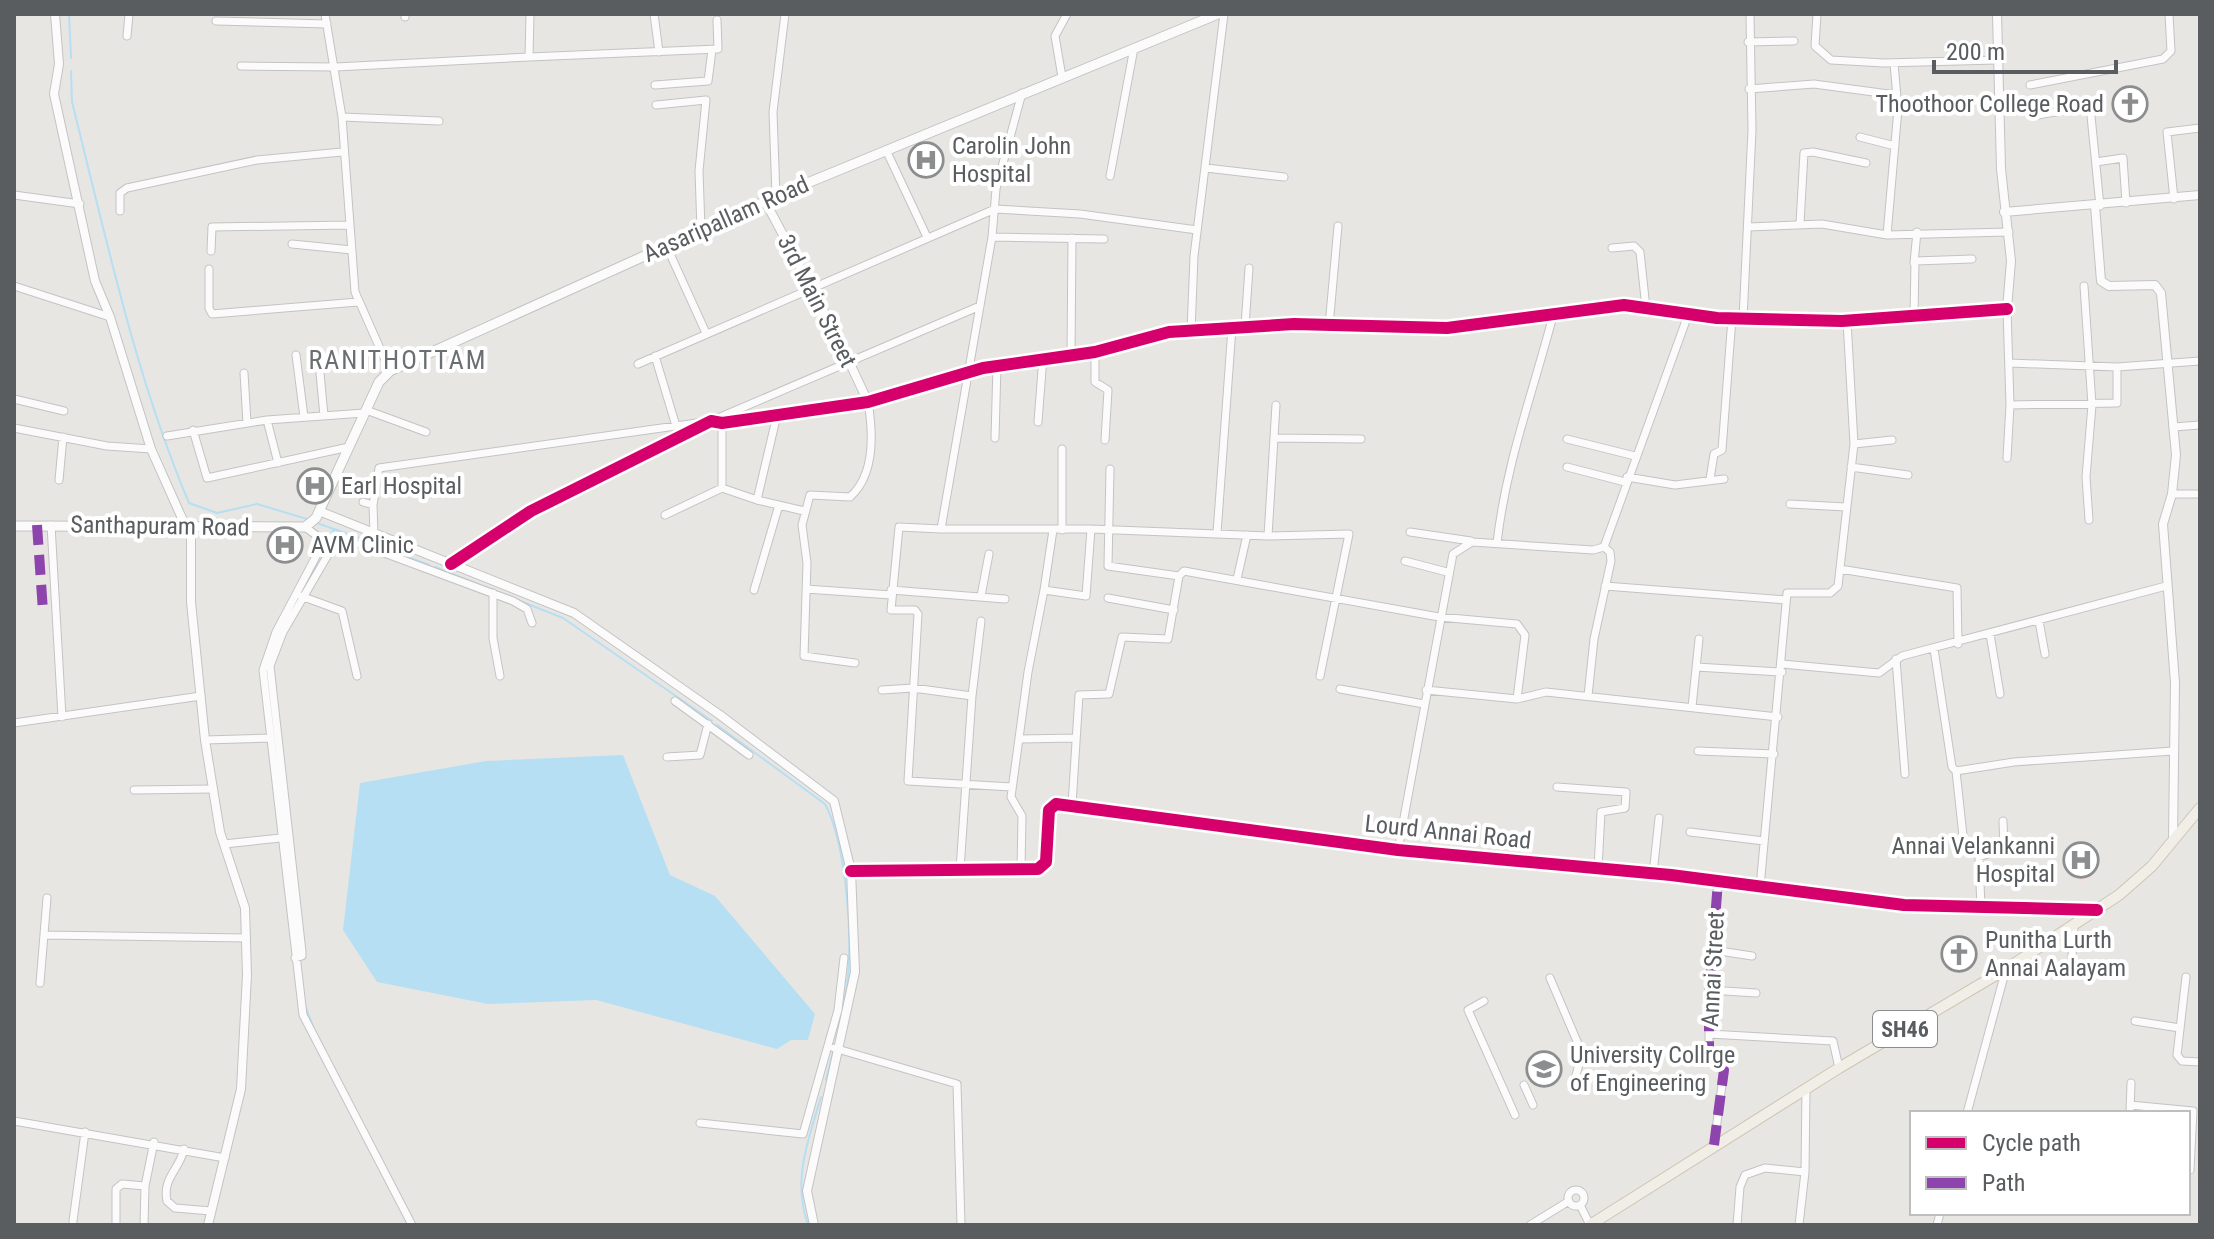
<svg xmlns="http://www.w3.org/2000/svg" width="2214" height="1239" viewBox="0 0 2214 1239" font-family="'Roboto Condensed',sans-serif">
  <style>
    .medical { fill: #f1e0df }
    .water { fill: #b6dff3 }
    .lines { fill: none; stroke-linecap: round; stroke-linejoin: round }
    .stream { stroke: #b6dff3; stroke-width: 2 }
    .minor-casing { stroke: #c4c3c4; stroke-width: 9 }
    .tertiary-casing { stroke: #c4c3c4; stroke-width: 10 }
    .secondary-casing { stroke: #c3c3c4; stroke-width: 11 }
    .primary-casing { stroke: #cfc4b2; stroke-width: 12 }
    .minor { stroke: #fcfbfb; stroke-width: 7 }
    .tertiary { stroke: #fcfbfb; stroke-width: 8 }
    .secondary { stroke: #fcfbfb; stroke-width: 9 }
    .primary { stroke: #f0eee6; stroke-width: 10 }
    .quiet { stroke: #8e44ad; stroke-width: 10; stroke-dasharray: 20 10; stroke-linecap: butt }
    .cycleway-casing { stroke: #fff; stroke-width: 17 }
    .cycleway { stroke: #d6006c; stroke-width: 12 }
    .labels { text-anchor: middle; stroke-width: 8; stroke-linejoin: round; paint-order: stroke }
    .shield { fill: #fff; stroke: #8b8e90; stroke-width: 2 }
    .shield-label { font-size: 22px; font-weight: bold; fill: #595d60 }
    .poi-label { font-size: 24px; fill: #595d60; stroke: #fff; text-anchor: start }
    .street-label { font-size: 24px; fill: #595d60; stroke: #fff }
    .neighbourhood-label { font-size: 26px; letter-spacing: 2px; fill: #6a6f72; stroke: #fff }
  </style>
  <rect width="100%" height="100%" fill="#e8e6e3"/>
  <path class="medical" d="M 2089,850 L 2089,878 L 2079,884 L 2078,878 L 2073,878 L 2070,852 Z"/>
  <path class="water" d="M 623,755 L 670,875 L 715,896 L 815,1014 L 808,1040 L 791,1040 L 777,1049 L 596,1000 L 488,1004 L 377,982 L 343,930 L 360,783 L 486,761 Z"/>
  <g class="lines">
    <path class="stream" d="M 69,14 L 71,58
      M 71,71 L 72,102 C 106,237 135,375 189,503 L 217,513 L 257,504 L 307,519
      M 317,523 L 376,544
      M 382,547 L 429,565
      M 435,567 L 563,618 L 712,721
      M 313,570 L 334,529
      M 717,725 L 825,804 C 847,845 855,951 845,997
      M 305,1005 L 314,1029
      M 826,1080 L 833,1052
      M 808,1225 C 792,1180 808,1141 821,1097"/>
    <defs>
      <path id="minor" d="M 325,14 L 342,117 L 355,292 L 390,371
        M 654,14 L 659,52
        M 1817,14 L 1815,46 L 1831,60 L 1884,63 L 1997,60
        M 405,17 L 405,14
        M 216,21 L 327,24
        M 127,36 L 129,14
        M 1748,42 L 1794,41
        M 529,57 L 718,49 L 717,20
        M 1894,63 L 1898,109 L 1887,235 L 2009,232
        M 241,66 L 336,67 L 529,57 L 530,14
        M 1062,77 L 1055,36 L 1067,14
        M 655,85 L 708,81 L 712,50
        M 2030,85 L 2163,59 L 2171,51 L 2169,14
        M 1749,89 L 1814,84 L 1896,95
        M 656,105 L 706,100 L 699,171 L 701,230
        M 1999,107 L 2032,103 L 2038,115 L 2090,106 L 2100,206
        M 342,117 L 439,121
        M 1860,137 L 1895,146
        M 886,150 L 927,237
        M 2096,162 L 2123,158 L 2126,203
        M 1206,168 L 1284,177
        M 1110,176 L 1134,48
        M 14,195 L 80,204
        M 776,196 L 773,112 L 785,14
        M 2174,199 L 2167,132 L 2200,128
        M 120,211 L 120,193 L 127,188 L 257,160 L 342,152
        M 1800,223 L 1804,153 L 1813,152 L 1866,163
        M 1748,227 L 1822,224 L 1887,235
        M 992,237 L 1104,239
        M 292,244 L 352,250
        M 666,245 L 706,333
        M 1612,248 L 1634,246 L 1640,252 L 1646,308
        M 211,251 L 212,227 L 350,225
        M 1914,263 L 1917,232
        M 209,269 L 209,308 L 212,314 L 358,302
        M 14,286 L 110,317
        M 2084,286 L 2092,405 L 2086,477 L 2089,520
        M 2007,309 L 2010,405 L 2117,403 L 2117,367 L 2200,361
        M 1914,315 L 1915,261 L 1972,259
        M 1743,319 L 1752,130 L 1750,14
        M 1245,326 L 1249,268
        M 1329,326 L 1338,226
        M 1191,331 L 1194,256 L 1224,14
        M 1095,352 L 1095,382 L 1108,390 L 1105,440
        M 296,355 L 304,417
        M 1071,355 L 1072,238
        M 655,356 L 676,426
        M 2010,363 L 2117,367
        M 638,364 L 995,209 L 1080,214 L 1197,230
        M 244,373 L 247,423
        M 320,373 L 324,416
        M 14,399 L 64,411
        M 366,410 L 426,432
        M 267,420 L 278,463
        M 1038,422 L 1043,357
        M 2173,427 L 2200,425
        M 14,428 L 107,446 L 151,449
        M 193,430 L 207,478 L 349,447
        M 167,436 L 267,420 L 364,413
        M 995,438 L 997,365
        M 1274,438 L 1361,439
        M 1567,439 L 1635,456
        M 1854,444 L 1892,440
        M 2007,458 L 2010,405
        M 1567,467 L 1625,482
        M 1851,467 L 1908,475
        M 1110,469 L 1108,566 L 1179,576
        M 1627,477 L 1675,485 L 1724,479
        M 1710,479 L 1714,454 L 1722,450 L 1732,318
        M 59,480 L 63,437
        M 722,488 L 757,500 L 777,415
        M 2172,494 L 2200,494
        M 757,500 L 804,511
        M 363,502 L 373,505 L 379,468 L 711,421 L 980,306
        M 1790,504 L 1846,507
        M 373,505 L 374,534
        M 665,515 L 722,488 L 722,422
        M 51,525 L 62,717
        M 305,527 L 320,538 L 322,545 L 276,632 L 263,670 L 303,1015 L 412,1225
        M 941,529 L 899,527 L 891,610 L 915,610 L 918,614 L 908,781 L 1012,787
        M 1091,529 L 1268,536 L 1349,534 L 1320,676
        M 1062,530 L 1062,449
        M 1410,532 L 1471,541
        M 1217,533 L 1232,328
        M 1268,536 L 1276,405
        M 1497,543 C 1506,463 1534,389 1554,312
        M 360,544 L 513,601 L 527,609 L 532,623
        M 1405,561 L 1447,572
        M 451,564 L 531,511 L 711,421 L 722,423 L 868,402 C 873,432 875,475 850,497 L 810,495 L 802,525 L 807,563 L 804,656 L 855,663
        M 1840,569 L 1957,588 L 1958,644
        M 1237,579 L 1247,535
        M 1605,586 L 1786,600
        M 806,589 L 891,595
        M 754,590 L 779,505
        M 891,590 L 1005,599
        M 1044,590 L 1053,530
        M 493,593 L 493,638 L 500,676
        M 301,596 L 342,611 L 357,676
        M 981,596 L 989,554
        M 1108,598 L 1174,610
        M 2039,621 L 2045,654
        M 1990,634 L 2000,694
        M 1934,649 L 1952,767 L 1956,771 L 2014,762 L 2173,751
        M 1896,659 L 1905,774
        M 1782,664 L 1879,673 L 1902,656 L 2166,586
        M 1696,667 L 1782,672
        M 1340,689 L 1424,704
        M 882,690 L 913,688 L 972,696 L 981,621
        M 1426,690 L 1517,699 L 1546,692 L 1778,717
        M 1588,696 L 1594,639 L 1611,561 L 1610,552 L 1604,547
        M 675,701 L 749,755
        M 1692,707 L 1699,639
        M 14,723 L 201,696
        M 1020,739 L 1076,738
        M 205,740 L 270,738
        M 1698,751 L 1774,754
        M 667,757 L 700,755 L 708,724
        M 1956,771 L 1964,845
        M 1557,787 L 1626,792 L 1625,808 L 1601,812 L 1598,868
        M 134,790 L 213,789
        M 1072,805 L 1079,695 L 1109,694 L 1122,637 L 1168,639 L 1179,576 L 1184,571 L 1439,617 L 1517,624 L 1525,635 L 1517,699
        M 1690,832 L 1764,841
        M 224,844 L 281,838
        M 1398,850 L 1453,554 L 1472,542 L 1593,550 L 1604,547 L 1688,315
        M 960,869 L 972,696
        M 1021,869 L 1022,816 L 1011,797 L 1028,672 L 1044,590 L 1086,596 L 1091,529 L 941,529 L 992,237 L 996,189 L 1022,93
        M 851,871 L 1038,869 L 1046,862 L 1049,810 L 1056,804 L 1398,850 L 1671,875 L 1904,905 L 2094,910
        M 1653,874 L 1659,818
        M 1760,887 L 1787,593 L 1830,593 L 1838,586 L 1854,444 L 1847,321
        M 1981,908 L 1979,857 L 2004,848 L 2003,821
        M 44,935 L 246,938
        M 1713,950 L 1752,956
        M 295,958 L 302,956 L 302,952 L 270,666 L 283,632 L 336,541
        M 2071,972 L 2074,925
        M 2186,977 L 2177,1055 L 2182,1061 L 2200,1062
        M 1550,978 L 1582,1053 L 1575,1079
        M 40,983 L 47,898
        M 1709,990 L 1756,993
        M 1484,1001 L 1468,1010 L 1515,1115
        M 2135,1021 L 2180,1028
        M 1709,1034 L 1833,1041 L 1839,1068
        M 834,1048 L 957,1084 L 961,1225
        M 1524,1085 L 1533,1105
        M 2130,1105 L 2193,1111 L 2190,1170
        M 1967,1113 L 2006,969
        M 2130,1113 L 2131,1083
        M 14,1121 L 225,1158
        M 700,1123 L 803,1134 L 838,1010 L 844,958
        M 1714,1145 L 1724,1070 L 1709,1053 L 1709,998 L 1718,881
        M 184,1149 C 180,1169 162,1178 167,1201 L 175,1208 L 211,1211
        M 145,1186 L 154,1142
        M1568 1198a8 8 0 1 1 16 0a8 8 0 1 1-16 0Z
        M 1580,1205 L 1590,1225
        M 73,1221 L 85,1132
        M 116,1225 L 116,1189 L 122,1184 L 145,1186 L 144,1225
        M 1530,1225 L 1569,1201
        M 1737,1225 L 1740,1187 L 1745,1175 L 1765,1168 L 1805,1172
        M 1799,1225 L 1805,1172 L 1806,1088
        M 1937,1225 L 1940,1213"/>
      <path id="tertiary" d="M 55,14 L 59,64 L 54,94 L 95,281 L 110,317 L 151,449 L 185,525
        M 765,201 L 838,338 L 868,402 L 1004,363 L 1095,352 L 1169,332 L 1245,326 L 1447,328 L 1624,305 L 1717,318 L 1842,321 L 2007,309 L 2011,261 L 2001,169 L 1997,14
        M 2095,206 L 2101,281 L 2109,286 L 2155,285 L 2161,293 L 2176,455 L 2172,494 L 2163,524 L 2175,683 L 2173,840
        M 2004,212 L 2200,195
        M 319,511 L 574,613 L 720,715 L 834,801 L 851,871 L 855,972 L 807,1191 L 814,1225
        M 191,525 L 191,602 L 205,740 L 220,832 L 245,908 L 247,975 L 241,1089 L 208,1225"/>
      <path id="secondary" d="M 14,526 L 305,527 L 316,518 L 379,382 L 390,371 L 788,191 L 1218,14"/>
      <path id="primary" d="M 1590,1225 L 1839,1068 L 2006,969 L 2119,895 L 2152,866 L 2200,808"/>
    </defs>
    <use href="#minor" class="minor-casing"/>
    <use href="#tertiary" class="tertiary-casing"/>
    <use href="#secondary" class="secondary-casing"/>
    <use href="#primary" class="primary-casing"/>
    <use href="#minor" class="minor"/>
    <use href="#tertiary" class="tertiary"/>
    <use href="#secondary" class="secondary"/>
    <use href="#primary" class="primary"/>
    <path class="quiet" d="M 37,525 L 43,611
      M 1714,1145 L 1724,1070 L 1709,1053 L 1709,998 L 1718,881"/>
    <defs>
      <path id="cycleway" d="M 451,564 L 531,511 L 711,421 L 722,423 L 868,402 L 983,368 L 1095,352 L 1169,332 L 1294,324 L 1447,328 L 1624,305 L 1717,318 L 1842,321 L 2007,309
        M 851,871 L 1038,869 L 1046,862 L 1049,810 L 1056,804 L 1398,850 L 1671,875 L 1904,905 L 2097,910"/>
    </defs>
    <use href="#cycleway" class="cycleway-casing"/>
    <use href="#cycleway" class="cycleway"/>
  </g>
  <defs>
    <symbol id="church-ring" viewBox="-11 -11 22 22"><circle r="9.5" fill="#fff" stroke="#8b8d8e" stroke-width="1.5"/><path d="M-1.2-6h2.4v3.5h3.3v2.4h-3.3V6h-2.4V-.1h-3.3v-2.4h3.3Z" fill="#8b8d8e"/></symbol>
    <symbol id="hospital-ring" viewBox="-11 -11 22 22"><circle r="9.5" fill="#fff" stroke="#8b8d8e" stroke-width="1.5"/><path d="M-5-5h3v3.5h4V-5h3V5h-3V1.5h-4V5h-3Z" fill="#8b8d8e"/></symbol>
    <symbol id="university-ring" viewBox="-11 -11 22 22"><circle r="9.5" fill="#fff" stroke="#8b8d8e" stroke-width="1.5"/><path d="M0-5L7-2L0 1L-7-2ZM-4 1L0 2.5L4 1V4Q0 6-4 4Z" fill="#8b8d8e"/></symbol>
  </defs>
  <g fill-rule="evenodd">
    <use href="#church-ring" x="2110" y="84" width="40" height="40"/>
    <use href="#hospital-ring" x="906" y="140" width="40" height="40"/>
    <use href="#hospital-ring" x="295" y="466" width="40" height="40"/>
    <use href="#hospital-ring" x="265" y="525" width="40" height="40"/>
    <use href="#hospital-ring" x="2061" y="840" width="40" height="40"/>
    <use href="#church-ring" x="1939" y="934" width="40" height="40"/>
    <use href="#university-ring" x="1524" y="1049" width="40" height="40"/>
  </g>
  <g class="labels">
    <rect class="shield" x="1873" y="1011" width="64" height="36" rx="6"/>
    <g class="shield-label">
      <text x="1905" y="1037">SH46</text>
    </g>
    <g class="poi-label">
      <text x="2104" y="112" text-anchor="end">Thoothoor College Road</text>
      <text x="952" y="154">Carolin John<tspan x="952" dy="28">Hospital</tspan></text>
      <text x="341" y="494">Earl Hospital</text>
      <text x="311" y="553">AVM Clinic</text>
      <text x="2055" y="854" text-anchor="end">Annai Velankanni<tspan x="2055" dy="28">Hospital</tspan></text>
      <text x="1985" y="948">Punitha Lurth<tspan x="1985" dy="28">Annai Aalayam</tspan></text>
      <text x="1570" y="1063">University Collrge<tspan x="1570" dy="28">of Engineering</tspan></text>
    </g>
    <g class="street-label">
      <text transform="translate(726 219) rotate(-24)" y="8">Aasaripallam Road</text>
      <text transform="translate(817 301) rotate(63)" y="8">3rd Main Street</text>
      <text transform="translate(160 526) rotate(1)" y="8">Santhapuram Road</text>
      <text transform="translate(1448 832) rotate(6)" y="8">Lourd Annai Road</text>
      <text transform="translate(1713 969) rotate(-87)" y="8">Annai Street</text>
    </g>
    <g class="neighbourhood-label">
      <text x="398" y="369">RANITHOTTAM</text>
    </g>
  </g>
  <rect width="2214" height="1239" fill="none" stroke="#595d60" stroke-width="32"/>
  <rect x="1910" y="1111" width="280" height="104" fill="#ffffff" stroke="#bdbebf" stroke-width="2"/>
  <rect x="1926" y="1137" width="40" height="12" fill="#d6006c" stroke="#bdbebf" stroke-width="2"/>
  <text x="1982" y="1151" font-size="24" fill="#595d60">Cycle path</text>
  <rect x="1926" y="1177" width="40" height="12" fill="#8e44ad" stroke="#bdbebf" stroke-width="2"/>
  <text x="1982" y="1191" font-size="24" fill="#595d60">Path</text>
  <path d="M1934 60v12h182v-12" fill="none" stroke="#595d60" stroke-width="4"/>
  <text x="1946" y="60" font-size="24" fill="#595d60" stroke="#ffffff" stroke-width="6" paint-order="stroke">200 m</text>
</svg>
